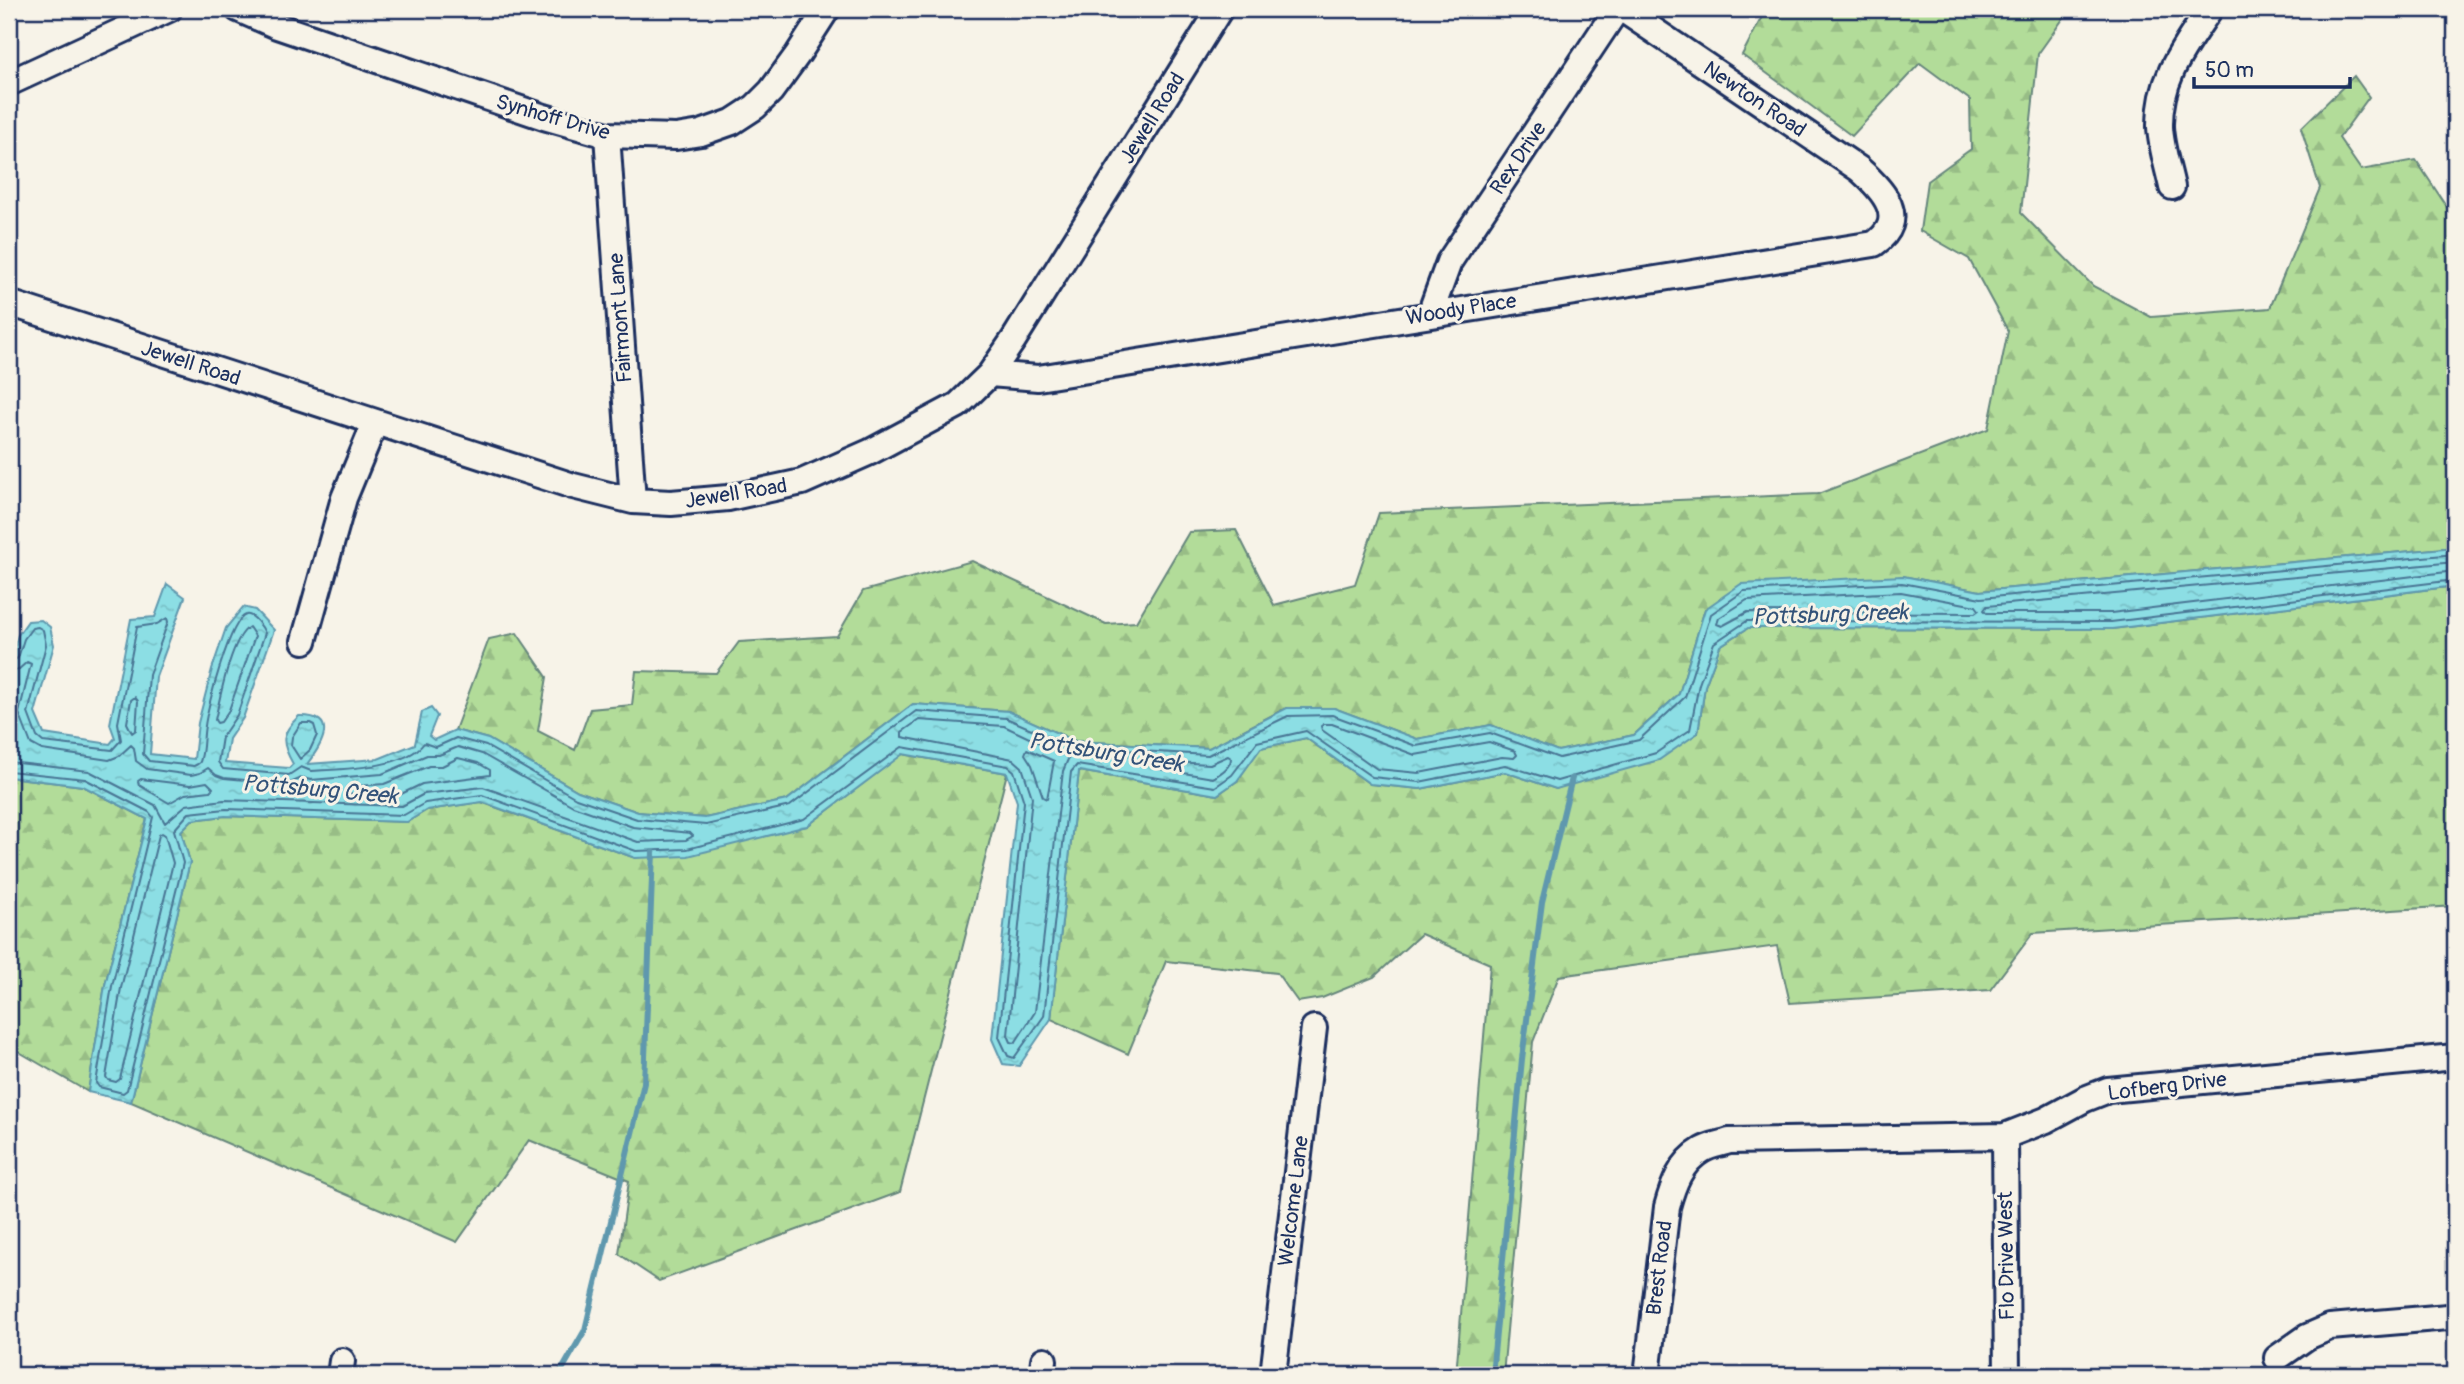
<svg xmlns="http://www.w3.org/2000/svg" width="2464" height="1384" viewBox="0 0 2464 1384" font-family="Pangolin,sans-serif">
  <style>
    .forest { fill: url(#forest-firs); stroke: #66867c; stroke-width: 2 }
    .water { fill: url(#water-ripples); stroke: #5f98ae; stroke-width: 2 }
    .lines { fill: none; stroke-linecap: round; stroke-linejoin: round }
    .shore { stroke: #487594; stroke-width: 2 }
    .stream { stroke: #5f98ae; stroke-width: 6 }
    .minor-casing { stroke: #1b2f5e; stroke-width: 30 }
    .minor { stroke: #f7f3e8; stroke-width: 24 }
    .labels { text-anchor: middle; stroke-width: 6; stroke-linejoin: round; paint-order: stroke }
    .street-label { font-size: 21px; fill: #1b2f5e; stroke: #f7f3e8 }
    .water-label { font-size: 23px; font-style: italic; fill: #325279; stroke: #f7f3e8 }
  </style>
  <defs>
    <pattern id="forest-firs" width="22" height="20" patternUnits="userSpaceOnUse" patternTransform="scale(1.75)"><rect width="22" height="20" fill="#b2dc99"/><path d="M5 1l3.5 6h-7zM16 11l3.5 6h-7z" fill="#98bd86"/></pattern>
    <pattern id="water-ripples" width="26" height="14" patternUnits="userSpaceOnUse" patternTransform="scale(1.75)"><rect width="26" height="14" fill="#8cdee4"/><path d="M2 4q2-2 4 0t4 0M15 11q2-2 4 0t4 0" fill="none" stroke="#78bfc6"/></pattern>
  </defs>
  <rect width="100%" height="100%" fill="#f7f3e8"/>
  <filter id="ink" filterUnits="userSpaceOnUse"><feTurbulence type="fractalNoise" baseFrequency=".0143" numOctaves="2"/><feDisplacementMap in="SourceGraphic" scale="14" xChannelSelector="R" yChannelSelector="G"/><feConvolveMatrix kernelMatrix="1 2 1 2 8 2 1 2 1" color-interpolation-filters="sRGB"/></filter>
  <g filter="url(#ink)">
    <path class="forest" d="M 1766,9 L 1823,9 L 1830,13 L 1833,9 L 2070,9 L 2038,54 L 2021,213 L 2093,286 L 2151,317 L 2270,308 L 2320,188 L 2301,128 L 2354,76 L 2369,97 L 2339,138 L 2361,170 L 2416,160 L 2455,219 L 2455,547 L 1980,591 L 1903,576 L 1705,609 L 1679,694 L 1634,735 L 1558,751 L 1491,725 L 1417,739 L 1334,708 L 1286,708 L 1209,748 L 1075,741 L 1008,711 L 913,704 L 787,800 L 705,818 L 638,812 L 578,791 L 488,739 L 455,730 L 489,639 L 517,633 L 547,677 L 538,731 L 575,750 L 590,709 L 632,705 L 636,671 L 716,673 L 739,642 L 837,636 L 863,591 L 972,561 L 1106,624 L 1136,622 L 1189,532 L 1236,530 L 1274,605 L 1355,584 L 1379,513 L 1818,494 L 1988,429 L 2008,331 L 1969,259 L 1920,231 L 1927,181 L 1971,149 L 1970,100 L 1920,63 L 1852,136 L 1742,55 Z
      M 2455,586 L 2455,906 L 2033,933 L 1990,990 L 1790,1003 L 1777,946 L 1559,976 L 1533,1042 L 1503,1375 L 1456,1375 L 1490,964 L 1421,934 L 1374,977 L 1322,998 L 1298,1002 L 1277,973 L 1166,961 L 1128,1054 L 1051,1019 L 1079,771 L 1217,795 L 1237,781 L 1260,748 L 1306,738 L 1370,784 L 1420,789 L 1505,772 L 1556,789 L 1698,733 L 1705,686 L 1720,646 L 1748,628 L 2112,629 Z
      M 902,754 L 1007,773 L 900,1192 L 659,1281 L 619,1254 L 629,1181 L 529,1140 L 457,1242 L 131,1102 L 190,862 L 181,831 L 192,820 L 225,816 L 407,822 L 427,810 L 481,802 L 635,858 L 807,826 Z
      M 9,777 L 83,786 L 147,819 L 105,985 L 88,1092 L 9,1046 Z"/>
    <path class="water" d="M 2455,547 L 2455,586 L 2112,629 L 1748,628 L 1720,646 L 1705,686 L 1698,733 L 1659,760 L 1556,789 L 1505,772 L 1420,789 L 1370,784 L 1306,738 L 1261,748 L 1237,781 L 1217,795 L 1079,771 L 1051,1019 L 1019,1066 L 1003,1064 L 992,1039 L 1017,802 L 1007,773 L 903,754 L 807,826 L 688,856 L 635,858 L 482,802 L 427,810 L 407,822 L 225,816 L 192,820 L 181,831 L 190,862 L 131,1102 L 88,1092 L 105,985 L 147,819 L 83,786 L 9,777 L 9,665 L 18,635 L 28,621 L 41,620 L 50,627 L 54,645 L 35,713 L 44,734 L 110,744 L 115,738 L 110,724 L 131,619 L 155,617 L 167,584 L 185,597 L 156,677 L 150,754 L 194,759 L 198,723 L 212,669 L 226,628 L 243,607 L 255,610 L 274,630 L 243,718 L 229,739 L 225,763 L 289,768 L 293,764 C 281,743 280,734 299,716 C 340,715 322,745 307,764 L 378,759 L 415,744 L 422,712 L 431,708 L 437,716 L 429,736 L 434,740 L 455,730 L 488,739 L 578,791 L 638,812 L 705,818 L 787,800 L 913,704 L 1008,711 L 1075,741 L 1209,748 L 1287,708 L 1334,708 L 1417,739 L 1491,725 L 1558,751 L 1634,735 L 1679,694 L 1705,609 L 1741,584 L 1903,576 L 1980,591 Z"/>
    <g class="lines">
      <path class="shore" d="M 2455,562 L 1987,606 L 1984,610 L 1987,613 L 2111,613 L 2455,571
        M 1901,592 L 1976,606 L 1979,610 L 1975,613 L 1748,612 L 1722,626 L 1717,624 L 1719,618 L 1747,600 Z
        M 249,627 L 255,636 L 229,710 L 221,722 L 217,723 L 215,720 C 220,698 231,638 249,627 Z
        M 9,662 L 18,658 L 24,639 L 32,628 L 38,627 L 43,630 L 46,645 L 28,713 L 37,737 L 43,742 L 112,750 L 121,740 L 118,723 L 137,627 L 157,624 L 167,618 L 168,622 L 149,675 L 143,754 L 149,761 L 194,766 C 199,763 200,764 201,758 C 204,748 203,736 205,726 C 207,708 230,619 246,615 C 253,613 263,628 265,633 L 237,715 L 222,737 L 218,762 L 223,769 L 289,775 L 301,767 L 311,771 C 341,769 405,769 424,743 L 436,747 L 456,738 L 486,746 L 576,798 L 637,819 L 706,825 L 790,806 L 916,711 L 1006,718 L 1073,747 L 1208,755 L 1288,716 L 1332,715 L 1416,746 L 1490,733 L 1559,758 L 1639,740 L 1685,697 L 1711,614 L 1744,591 L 1902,583 L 1981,598 L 2455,554
        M 9,671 L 18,670 L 27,662 L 31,664 L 19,713 L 31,744 L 42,750 L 109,760 L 119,756 L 131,745 L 134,748 L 136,761 L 147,769 L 191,775 L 200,773 L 208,768 L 216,775 L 224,778 L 288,784 L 302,778 L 311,780 L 382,774 L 427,755 L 439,755 L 458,747 L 482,754 L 573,806 L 633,827 L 690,833 L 693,836 L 686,840 L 638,842 L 483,787 L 424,794 L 402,806 L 224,800 L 186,805 L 165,823 L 155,805 L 89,771 L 9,762
        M 135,697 L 138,701 L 136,730 L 132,733 L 127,723 L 131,700 Z
        M 919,720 L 1004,726 L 1069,757 L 1063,771 L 1035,1012 L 1015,1043 L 1011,1042 L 1008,1035 L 1032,797 L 1022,767 L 1013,759 L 902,737 L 902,732 Z
        M 301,723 L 310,723 L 314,725 L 317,735 L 310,750 L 300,759 L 291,745 L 292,737 Z
        M 1324,724 L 1332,724 L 1415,755 L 1489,742 L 1515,751 L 1517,755 L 1514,758 L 1502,757 L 1419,773 L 1377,769 L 1322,730 L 1321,726 Z
        M 1027,749 L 1054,761 L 1047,799 L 1043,797 L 1032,765 L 1025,754 Z
        M 1228,756 L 1231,758 C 1231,767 1221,773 1213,778 L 1154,768 L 1151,765 L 1154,761 L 1210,764 Z
        M 458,758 L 478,763 L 490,770 L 490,775 L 422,784 L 399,795 L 348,794 L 344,792 L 347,787 L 384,784 L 429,766 L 442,766 Z
        M 9,771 L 85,779 L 149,812 L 153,817 L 112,986 L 96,1083 L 99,1087 L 123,1093 L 127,1090 L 183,863 L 174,830 L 189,813 L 226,809 L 404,815 L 425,803 L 482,795 L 636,851 L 687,849 L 804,819 L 902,747 L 1008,766 L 1014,771 L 1024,802 L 999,1037 L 1008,1056 L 1014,1058 L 1044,1016 L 1071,772 L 1077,765 L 1215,787 L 1232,775 L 1257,742 L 1306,731 L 1372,777 L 1419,782 L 1505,765 L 1557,781 L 1656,753 L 1690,730 L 1699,684 L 1714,643 L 1747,621 L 2111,622 L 2455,580
        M 141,779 L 190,785 L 207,782 L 213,788 L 210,791 L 185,794 L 169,803 L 139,785 L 138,781 Z
        M 162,833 L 165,835 L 173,863 L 120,1079 L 116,1082 L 108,1080 L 106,1077 L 121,988 L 159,835 Z"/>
      <path class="stream" d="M 559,1375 L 585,1330 L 644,1083 L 653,852
        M 1492,1375 L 1522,1059 L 1542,902 L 1572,778"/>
      <defs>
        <path id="minor" d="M 238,9 L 277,26 L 544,117 L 607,135 L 676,137 L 701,133 L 732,122 L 755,107 L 771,91 L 798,54 L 827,9
          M 9,83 L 169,9
          M 607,135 L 633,501
          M 2172,187 C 2168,168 2161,147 2160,127 C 2159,78 2184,48 2210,9
          M 9,303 L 573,486 L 633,501 L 671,503 L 728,498 L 802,482 L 870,452 L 958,405 L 990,374 L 1014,339 L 1220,9
          M 1430,314 L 1449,262 L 1617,9
          M 990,374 L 1038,378 L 1874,244 C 1910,219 1883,190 1859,169 L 1622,9
          M 304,641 L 344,498 L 375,423
          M 2005,1136 L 2007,1375
          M 2277,1358 L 2307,1337 L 2330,1327 L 2448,1317 L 2455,1319
          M 340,1375 L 342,1361
          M 1042,1375 L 1044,1360
          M 1273,1375 L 1314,1028
          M 1647,1375 L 1667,1207 C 1673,1185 1681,1162 1702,1150 C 1710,1145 1721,1144 1729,1141 L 2005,1136 L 2046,1120 L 2085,1099 L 2108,1090 L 2455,1057"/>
      </defs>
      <use href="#minor" class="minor-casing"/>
      <use href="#minor" class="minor"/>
    </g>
  </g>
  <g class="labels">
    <g class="street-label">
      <text transform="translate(1755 99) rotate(34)" y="7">Newton Road</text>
      <text transform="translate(553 117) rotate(16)" y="7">Synhoff Drive</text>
      <text transform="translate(1152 118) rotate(-58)" y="7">Jewell Road</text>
      <text transform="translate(1518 158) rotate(-56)" y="7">Rex Drive</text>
      <text transform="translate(1461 309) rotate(-9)" y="7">Woody Place</text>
      <text transform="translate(620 318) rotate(-94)" y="7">Fairmont Lane</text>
      <text transform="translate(191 363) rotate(18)" y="7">Jewell Road</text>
      <text transform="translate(736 493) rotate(-9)" y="7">Jewell Road</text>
      <text transform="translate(2167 1086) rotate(-7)" y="7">Lofberg Drive</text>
      <text transform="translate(1293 1201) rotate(-83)" y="7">Welcome Lane</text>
      <text transform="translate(2006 1256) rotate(-91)" y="7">Flo Drive West</text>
      <text transform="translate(1659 1268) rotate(-83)" y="7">Brest Road</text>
    </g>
    <g class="water-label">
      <text transform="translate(1830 614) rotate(-2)" y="8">Pottsburg Creek</text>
      <text transform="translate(1106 752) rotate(9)" y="8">Pottsburg Creek</text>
      <text transform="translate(320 789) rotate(5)" y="8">Pottsburg Creek</text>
    </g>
  </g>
  <rect width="2464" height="1384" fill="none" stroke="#f7f3e8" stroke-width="35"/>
  <rect x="18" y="18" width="2429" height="1349" fill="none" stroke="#1b2f5e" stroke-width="2.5" filter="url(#ink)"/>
  <path d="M2194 77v10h156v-10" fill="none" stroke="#1b2f5e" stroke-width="3.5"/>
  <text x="2205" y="77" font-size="21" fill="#1b2f5e" stroke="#f7f3e8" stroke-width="5" paint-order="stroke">50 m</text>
</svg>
